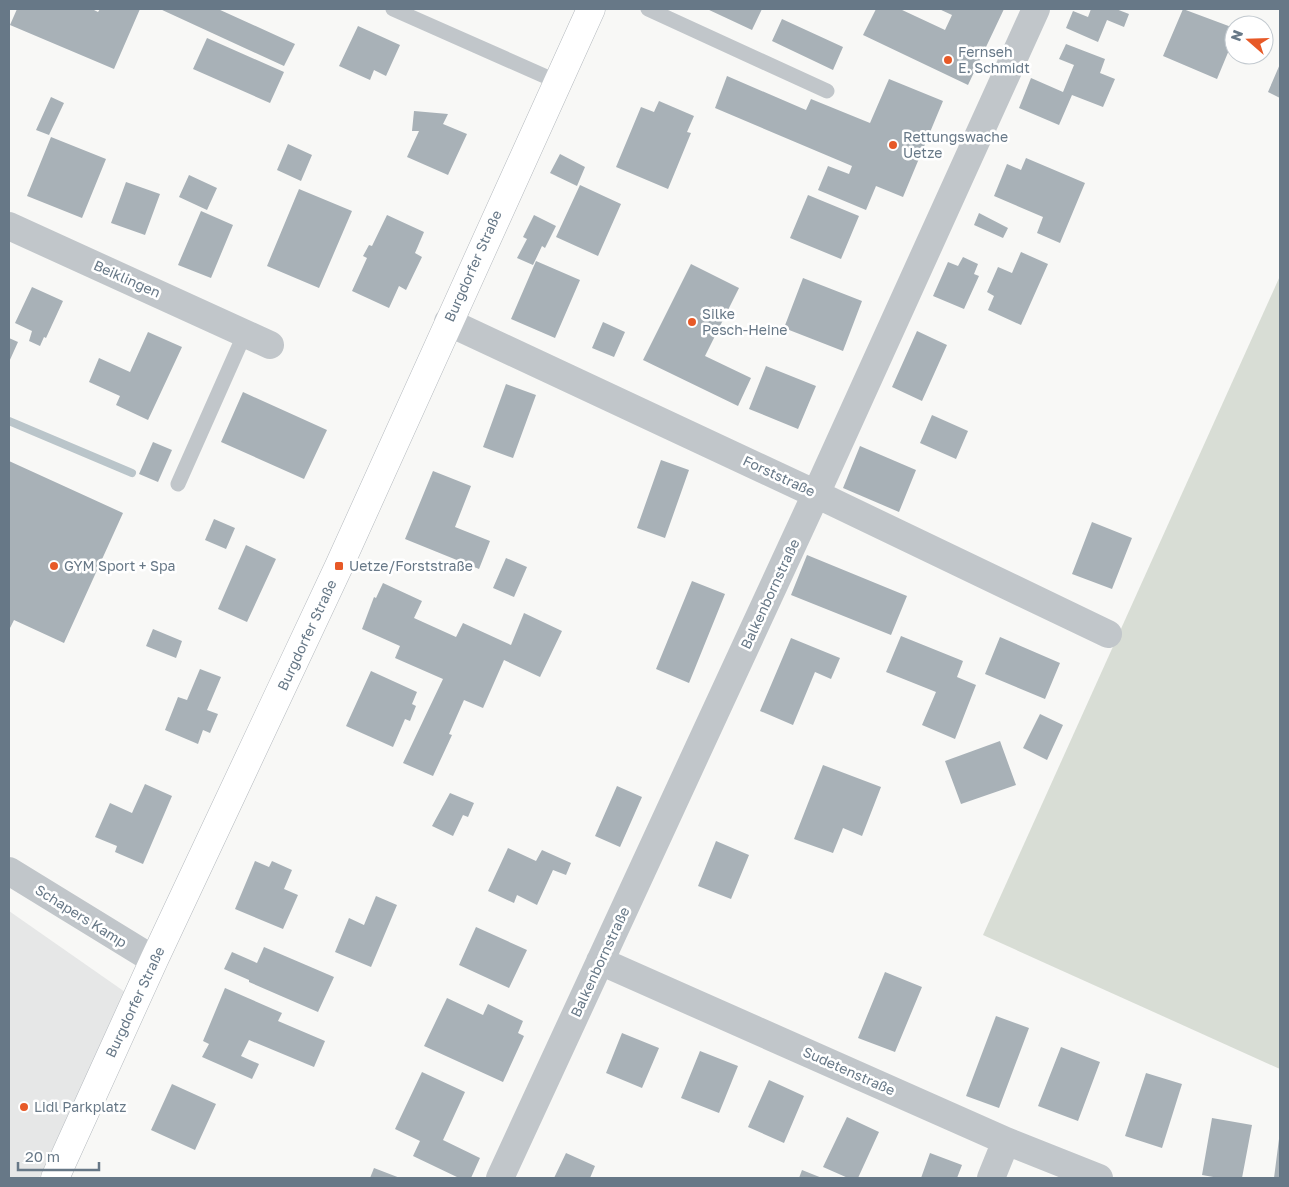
<svg xmlns="http://www.w3.org/2000/svg" width="1289" height="1187" viewBox="0 0 1289 1187" font-family="'Golos Text',sans-serif">
  <style>
    .built { fill: #e6e7e7 }
    .green { fill: #d8ddd5 }
    .lines { fill: none; stroke-linecap: round; stroke-linejoin: round }
    .stream { stroke: #bac5ca; stroke-width: 8 }
    .building { fill: #a8b1b7 }
    .secondary-casing { stroke: #b4b9be; stroke-width: 29 }
    .service { stroke: #c1c6ca; stroke-width: 15 }
    .minor { stroke: #c1c6ca; stroke-width: 28 }
    .secondary { stroke: #fff; stroke-width: 28 }
    .poi-dot { fill: #e75927; stroke: #fff; stroke-width: 2 }
    .labels { text-anchor: middle; stroke-width: 5; stroke-linejoin: round; paint-order: stroke }
    .poi-label { font-size: 14px; fill: #677887; stroke: #fff; text-anchor: start }
    .street-label { font-size: 14px; fill: #677887; stroke: #fff }
  </style>
  <rect width="100%" height="100%" fill="#f8f8f6"/>
  <path class="built" d="M 9,911 L 125,992 L 39,1178 L 9,1178 Z"/>
  <path class="green" d="M 1280,276 L 1280,1069 L 983,935 Z"/>
  <g class="lines">
    <path class="stream" d="M 9,421 L 132,473"/>
  </g>
  <path class="building" d="M 17,9 L 92,9 L 98,12 L 100,9 L 140,9 L 114,69 L 10,25 Z
    M 160,9 L 218,9 L 295,44 L 284,66 Z
    M 707,9 L 762,9 L 752,30 Z
    M 876,9 L 900,9 L 945,30 L 952,15 L 939,9 L 1004,9 L 968,85 L 863,35 Z
    M 1091,9 L 1116,9 L 1129,14 L 1124,27 L 1107,20 L 1098,42 L 1066,28 L 1073,11 L 1088,17 Z
    M 1183,9 L 1234,28 L 1234,38 L 1217,79 L 1163,56 Z
    M 782,19 L 843,47 L 833,70 L 772,41 Z
    M 358,26 L 400,45 L 386,76 L 374,70 L 370,80 L 339,66 Z
    M 207,38 L 284,72 L 270,103 L 193,69 Z
    M 1066,44 L 1105,59 L 1100,73 L 1115,79 L 1103,107 L 1072,95 L 1059,125 L 1019,108 L 1031,78 L 1063,92 L 1074,65 L 1059,59 Z
    M 1280,64 L 1280,98 L 1268,92 Z
    M 727,76 L 806,110 L 811,99 L 870,123 L 889,79 L 943,101 L 903,197 L 876,186 L 866,210 L 818,190 L 828,166 L 849,174 L 852,166 L 715,108 Z
    M 51,97 L 64,103 L 49,135 L 36,130 Z
    M 659,101 L 694,116 L 687,132 L 691,133 L 668,189 L 616,167 L 641,107 L 654,112 Z
    M 414,111 L 448,114 L 443,124 L 467,134 L 448,175 L 407,157 L 419,131 L 412,131 Z
    M 51,137 L 106,159 L 82,218 L 27,196 Z
    M 288,144 L 312,155 L 301,181 L 277,170 Z
    M 560,154 L 585,167 L 577,186 L 550,173 Z
    M 1026,158 L 1085,183 L 1060,243 L 1037,233 L 1043,217 L 994,196 L 1007,164 L 1021,170 Z
    M 189,175 L 217,188 L 207,210 L 179,197 Z
    M 126,182 L 160,194 L 145,235 L 111,223 Z
    M 580,185 L 621,204 L 598,256 L 556,237 Z
    M 299,189 L 352,211 L 319,288 L 267,266 Z
    M 808,195 L 859,216 L 841,259 L 790,238 Z
    M 201,211 L 233,225 L 211,278 L 178,265 Z
    M 979,213 L 1008,228 L 1003,238 L 974,225 Z
    M 387,215 L 424,232 L 415,253 L 422,257 L 406,290 L 399,286 L 389,308 L 352,291 L 367,258 L 363,256 L 369,245 L 372,246 Z
    M 534,215 L 556,226 L 545,248 L 542,246 L 533,265 L 517,258 L 527,239 L 523,237 Z
    M 1021,252 L 1048,264 L 1021,325 L 988,310 L 994,296 L 987,292 L 998,267 L 1012,273 Z
    M 963,257 L 978,264 L 974,274 L 979,276 L 964,309 L 933,296 L 948,262 L 958,266 Z
    M 536,261 L 580,280 L 555,338 L 511,319 Z
    M 691,264 L 739,288 L 705,356 L 751,378 L 738,406 L 643,360 Z
    M 803,278 L 862,301 L 843,351 L 784,328 Z
    M 32,287 L 63,301 L 46,338 L 44,337 L 40,346 L 29,341 L 32,331 L 15,323 Z
    M 603,322 L 625,332 L 614,357 L 592,348 Z
    M 917,331 L 947,345 L 922,401 L 892,387 Z
    M 148,332 L 182,347 L 148,420 L 116,405 L 120,396 L 89,382 L 99,358 L 130,372 Z
    M 9,338 L 18,342 L 9,362 Z
    M 766,366 L 816,386 L 798,429 L 749,409 Z
    M 506,384 L 536,395 L 513,458 L 483,447 Z
    M 243,392 L 327,430 L 304,479 L 221,442 Z
    M 932,415 L 968,431 L 956,459 L 920,443 Z
    M 153,442 L 172,450 L 158,482 L 139,474 Z
    M 860,446 L 916,470 L 899,512 L 843,488 Z
    M 661,460 L 689,470 L 665,538 L 637,528 Z
    M 9,461 L 123,513 L 64,643 L 14,620 L 9,630 Z
    M 433,471 L 471,486 L 455,527 L 490,541 L 479,569 L 405,539 Z
    M 214,519 L 235,528 L 226,549 L 205,540 Z
    M 1092,522 L 1132,538 L 1112,589 L 1072,574 Z
    M 246,545 L 276,559 L 247,622 L 218,609 Z
    M 807,555 L 907,596 L 891,635 L 791,595 Z
    M 506,558 L 527,567 L 514,597 L 493,588 Z
    M 692,581 L 725,594 L 689,683 L 656,669 Z
    M 383,583 L 422,601 L 414,618 L 456,637 L 463,623 L 511,645 L 524,613 L 562,631 L 540,677 L 504,660 L 483,708 L 464,700 L 449,734 L 452,735 L 433,776 L 403,763 L 443,679 L 395,658 L 400,646 L 362,629 L 374,597 L 376,598 Z
    M 153,629 L 182,641 L 176,658 L 146,646 Z
    M 901,636 L 963,661 L 957,677 L 976,685 L 955,739 L 922,725 L 936,692 L 886,672 Z
    M 1000,637 L 1060,663 L 1045,699 L 985,674 Z
    M 791,638 L 840,658 L 831,679 L 815,672 L 793,725 L 760,711 Z
    M 200,669 L 221,677 L 207,710 L 218,714 L 210,733 L 203,730 L 198,744 L 165,730 L 178,697 L 187,700 Z
    M 371,671 L 417,692 L 412,704 L 416,706 L 410,721 L 405,719 L 393,747 L 346,726 Z
    M 1040,714 L 1063,725 L 1047,760 L 1023,748 Z
    M 1000,741 L 1016,785 L 961,804 L 945,761 Z
    M 823,765 L 881,787 L 862,836 L 843,828 L 833,853 L 794,839 Z
    M 145,784 L 172,796 L 143,864 L 115,852 L 117,846 L 95,837 L 110,803 L 132,813 Z
    M 617,786 L 642,797 L 620,847 L 595,836 Z
    M 450,793 L 474,803 L 468,817 L 463,815 L 453,836 L 432,826 Z
    M 716,841 L 749,855 L 731,899 L 698,886 Z
    M 508,848 L 536,861 L 542,850 L 571,863 L 566,875 L 553,870 L 537,905 L 517,895 L 514,903 L 488,891 Z
    M 255,861 L 269,867 L 272,861 L 292,870 L 284,889 L 298,895 L 283,929 L 235,909 Z
    M 376,896 L 397,905 L 371,967 L 335,952 L 349,918 L 364,925 Z
    M 476,927 L 527,950 L 509,988 L 459,965 Z
    M 264,947 L 334,977 L 318,1012 L 249,982 L 249,980 L 224,969 L 232,952 L 257,963 Z
    M 885,972 L 922,987 L 895,1052 L 858,1038 Z
    M 225,988 L 282,1013 L 278,1021 L 325,1041 L 314,1067 L 249,1040 L 241,1056 L 259,1064 L 252,1079 L 202,1057 L 209,1044 L 203,1041 Z
    M 447,998 L 483,1015 L 488,1004 L 523,1021 L 518,1033 L 524,1036 L 503,1082 L 424,1046 Z
    M 996,1016 L 1029,1028 L 999,1108 L 966,1096 Z
    M 622,1033 L 659,1048 L 642,1088 L 606,1073 Z
    M 1061,1047 L 1100,1062 L 1078,1121 L 1038,1106 Z
    M 700,1051 L 738,1066 L 719,1113 L 681,1098 Z
    M 422,1072 L 465,1092 L 443,1140 L 480,1158 L 471,1178 L 459,1178 L 413,1156 L 420,1141 L 395,1129 Z
    M 1146,1073 L 1182,1084 L 1162,1148 L 1125,1136 Z
    M 769,1080 L 804,1096 L 784,1143 L 748,1127 Z
    M 172,1084 L 216,1104 L 195,1150 L 151,1130 Z
    M 847,1117 L 879,1132 L 858,1178 L 848,1178 L 823,1167 Z
    M 1212,1118 L 1252,1125 L 1242,1178 L 1219,1178 L 1202,1175 Z
    M 1279,1139 L 1280,1178 L 1274,1178 Z
    M 566,1153 L 595,1166 L 590,1178 L 554,1178 Z
    M 930,1153 L 962,1165 L 957,1178 L 921,1178 Z
    M 374,1168 L 400,1178 L 370,1178 Z
    M 802,1170 L 822,1178 L 799,1178 Z"/>
  <g class="lines">
    <defs>
      <path id="secondary" d="M 55,1178 L 154,960 L 339,566 L 591,9"/>
    </defs>
    <use href="#secondary" class="secondary-casing"/>
    <path class="service" d="M 393,9 L 558,82
      M 648,9 L 827,91
      M 178,484 L 245,333"/>
    <path class="minor" d="M 9,226 L 270,345
      M 448,322 L 816,494 L 1108,634
      M 9,871 L 154,960
      M 600,961 L 1006,1141 L 1099,1178
      M 500,1178 L 816,494 L 1036,9
      M 991,1178 L 1006,1141"/>
    <use href="#secondary" class="secondary"/>
  </g>
  <g class="poi-dot">
    <circle cx="948" cy="60" r="5"/>
    <circle cx="893" cy="145" r="5"/>
    <circle cx="692" cy="322" r="5"/>
    <circle cx="54" cy="566" r="5"/>
    <rect x="334" y="561" width="10" height="10" rx="2.5"/>
    <circle cx="24" cy="1107" r="5"/>
  </g>
  <g class="labels">
    <g class="poi-label">
      <text x="958" y="57">Fernseh<tspan x="958" dy="16">E. Schmidt</tspan></text>
      <text x="903" y="142">Rettungswache<tspan x="903" dy="16">Uetze</tspan></text>
      <text x="702" y="319">Silke<tspan x="702" dy="16">Pesch-Heine</tspan></text>
      <text x="64" y="571">GYM Sport + Spa</text>
      <text x="349" y="571">Uetze/Forststraße</text>
      <text x="34" y="1112">Lidl Parkplatz</text>
    </g>
    <g class="street-label">
      <text transform="translate(473 266) rotate(-66)" y="5">Burgdorfer Straße</text>
      <text transform="translate(127 279) rotate(24)" y="5">Beiklingen</text>
      <text transform="translate(779 476) rotate(25)" y="5">Forststraße</text>
      <text transform="translate(770 594) rotate(-65)" y="5">Balkenbornstraße</text>
      <text transform="translate(307 635) rotate(-65)" y="5">Burgdorfer Straße</text>
      <text transform="translate(81 916) rotate(32)" y="5">Schapers Kamp</text>
      <text transform="translate(600 962) rotate(-65)" y="5">Balkenbornstraße</text>
      <text transform="translate(135 1002) rotate(-65)" y="5">Burgdorfer Straße</text>
      <text transform="translate(849 1071) rotate(24)" y="5">Sudetenstraße</text>
    </g>
  </g>
  <rect width="1289" height="1187" fill="none" stroke="#677887" stroke-width="20"/>
  <g transform="translate(1249 40) rotate(290)"><circle r="24" fill="#ffffff" stroke="#c2c9cf"/>
  <path d="M0-4L9 19L0 12L-9 19Z" fill="#e75927"/>
  <text y="-8" font-size="14" font-weight="bold" text-anchor="middle" fill="#677887">N</text>
  </g>
  <path d="M18 1162v8h81v-8" fill="none" stroke="#677887" stroke-width="2.5"/>
  <text x="25" y="1162" font-size="15" fill="#677887" stroke="#ffffff" stroke-width="4" paint-order="stroke">20 m</text>
</svg>
